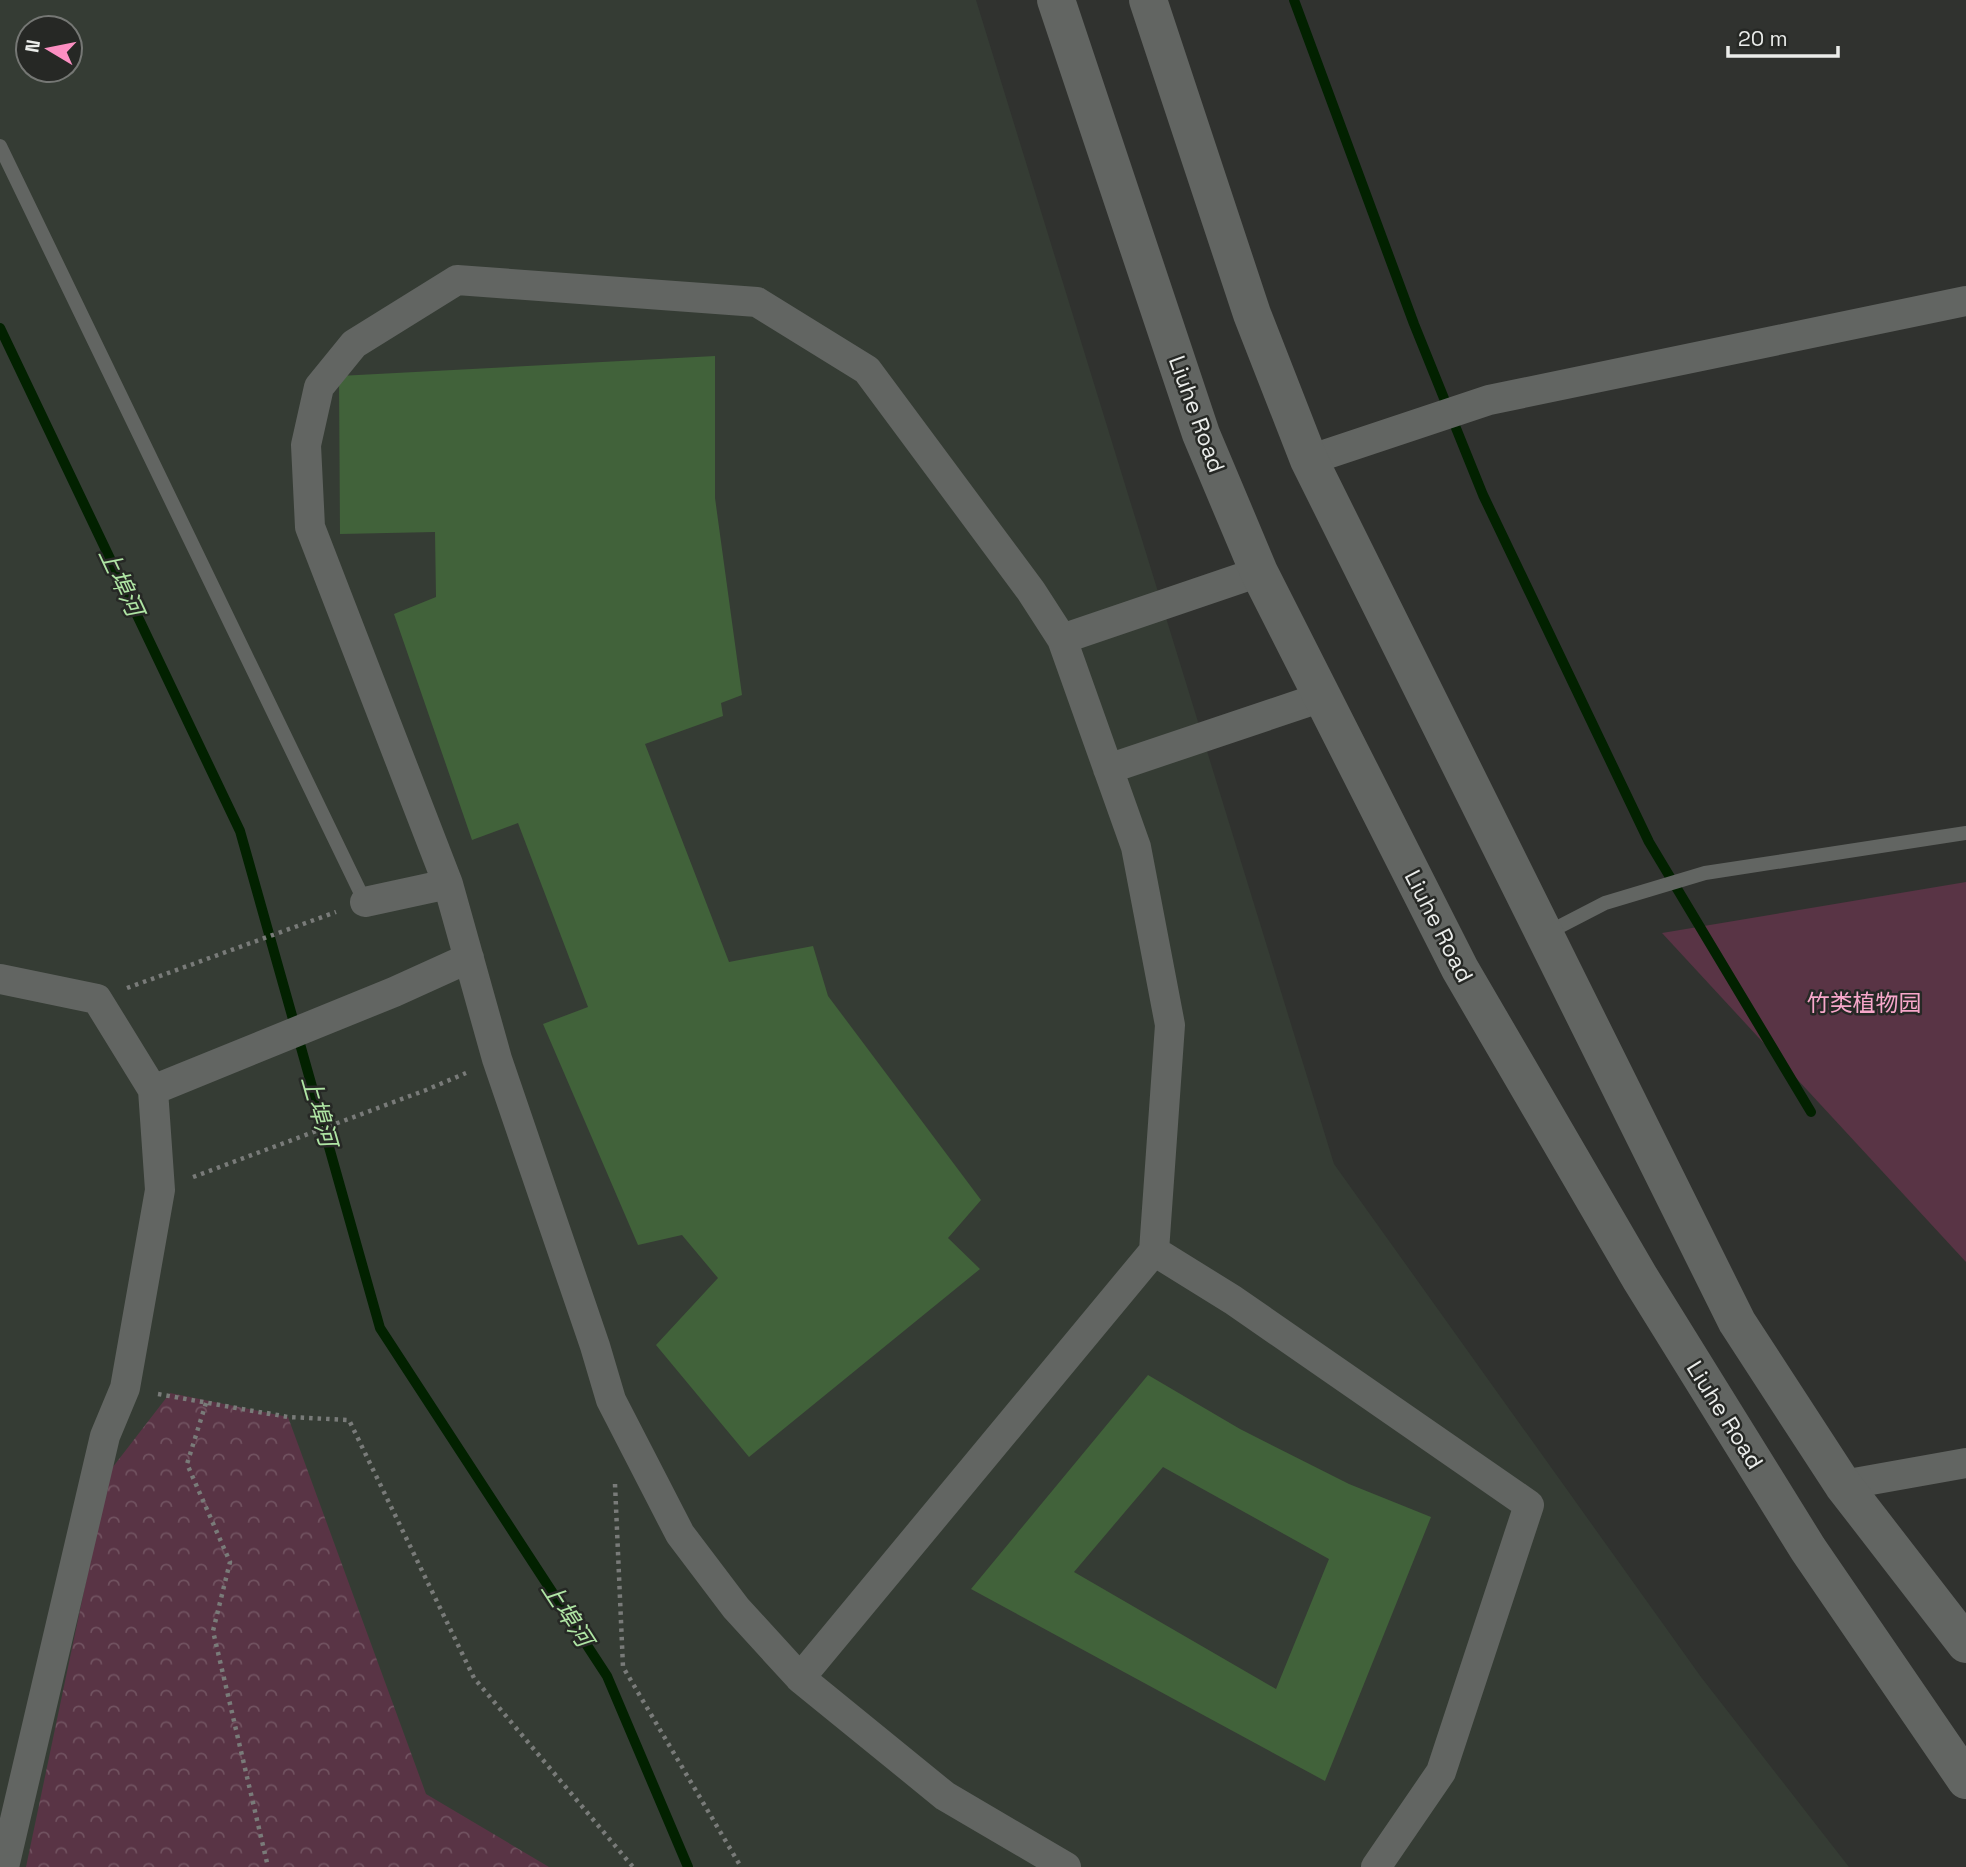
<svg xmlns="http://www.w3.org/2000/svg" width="1966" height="1867" viewBox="0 0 1966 1867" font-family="'Space Grotesk','Noto Sans SC',sans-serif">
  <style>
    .built { fill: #353c34; fill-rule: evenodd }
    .forest { fill: url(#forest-crowns) }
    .garden { fill: #593445 }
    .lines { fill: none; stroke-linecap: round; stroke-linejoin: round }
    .stream { stroke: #022100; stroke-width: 10 }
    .building { fill: #41623a; fill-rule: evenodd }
    .path { stroke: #797b79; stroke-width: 4.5; stroke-dasharray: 3.5 5; stroke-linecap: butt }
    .service { stroke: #626562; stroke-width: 14 }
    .minor { stroke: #626562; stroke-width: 30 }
    .secondary { stroke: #626562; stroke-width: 38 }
    .labels { text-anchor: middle; stroke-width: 5; stroke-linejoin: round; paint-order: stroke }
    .street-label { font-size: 23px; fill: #ebedeb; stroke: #262825 }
    .park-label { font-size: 23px; fill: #f7a7ca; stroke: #262825 }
    .water-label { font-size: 24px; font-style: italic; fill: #afe5a4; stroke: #262825 }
  </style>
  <defs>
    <pattern id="forest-crowns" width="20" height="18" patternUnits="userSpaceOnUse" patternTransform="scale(1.75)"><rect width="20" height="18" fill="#593445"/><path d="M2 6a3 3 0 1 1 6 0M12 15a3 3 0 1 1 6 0" fill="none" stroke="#715260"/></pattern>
  </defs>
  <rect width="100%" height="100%" fill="#30322f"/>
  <path class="built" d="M 0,0 L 976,0 L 1334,1164 L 1701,1677 L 1849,1867 L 0,1867 ZM 28,28 L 70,28 L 70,70 L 28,70 Z"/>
  <path class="forest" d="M 170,1393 L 288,1417 L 426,1794 L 549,1867 L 26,1867 L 109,1472 Z"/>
  <path class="garden" d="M 1966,882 L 1966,1262 L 1662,933 Z"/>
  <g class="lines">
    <path class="stream" d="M 1294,0 L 1414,324 L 1483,495 L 1649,842 L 1811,1112
      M 0,328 L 240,831 L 380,1328 L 607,1676 L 688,1867"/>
  </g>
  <path class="building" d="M 715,356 L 715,498 L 742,695 L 721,703 L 723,716 L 645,744 L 729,962 L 813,946 L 828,996 L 981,1200 L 948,1238 L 980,1269 L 749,1457 L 656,1345 L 718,1278 L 682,1235 L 638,1245 L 543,1024 L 588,1007 L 518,823 L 472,840 L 394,614 L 436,597 L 435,532 L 340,534 L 339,376 Z
    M 1148,1375 L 1240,1429 L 1349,1484 L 1431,1517 L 1325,1781 L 971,1589 ZM 1163,1467 L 1329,1559 L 1276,1689 L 1074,1572 Z"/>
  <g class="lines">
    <path class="path" d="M 127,988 L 336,912
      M 193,1177 L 426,1090 L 466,1073
      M 158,1394 L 270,1414
      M 206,1403 L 187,1464 L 230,1562 L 213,1631 L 268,1867
      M 267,1413 L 288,1417 L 349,1420 L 474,1678 L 633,1867
      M 615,1484 L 623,1667 L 741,1867"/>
    <path class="service" d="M 0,146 L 365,902
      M 1545,934 L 1605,903 L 1705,873 L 1966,833"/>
    <path class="minor" d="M 1309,460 L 1489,400 L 1966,301
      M 1062,639 L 1259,572
      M 1108,769 L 1322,697
      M 365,902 L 448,884
      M 0,979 L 97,999 L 153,1090 L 160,1190 L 125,1388 L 105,1436 L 4,1867
      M 153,1090 L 394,992 L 469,958
      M 1154,1251 L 1233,1300 L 1529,1505 L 1441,1772 L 1376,1867
      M 1843,1485 L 1966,1463
      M 800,1678 L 1154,1251 L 1170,1025 L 1136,847 L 1062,639 L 1031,591 L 867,370 L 757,302 L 457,280 L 354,344 L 319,387 L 306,445 L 310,527 L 448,884 L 497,1059 L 595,1346 L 611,1400 L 680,1534 L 736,1608 L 800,1678 L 945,1796 L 1066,1867"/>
    <path class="secondary" d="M 1056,0 L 1201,434 L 1259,572 L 1460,969 L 1640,1278 L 1808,1549 L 1966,1780
      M 1148,0 L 1252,314 L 1309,460 L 1737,1322 L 1843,1485 L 1966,1644"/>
  </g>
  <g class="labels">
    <g class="street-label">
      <text transform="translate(1197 414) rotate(70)" y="8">Liuhe Road</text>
      <text transform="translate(1439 926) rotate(63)" y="8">Liuhe Road</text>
      <text transform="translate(1725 1415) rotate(58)" y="8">Liuhe Road</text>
    </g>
    <g class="park-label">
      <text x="1864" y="1011">竹类植物园</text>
    </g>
    <g class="water-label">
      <text transform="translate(121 582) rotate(65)" y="8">上埠河</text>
      <text transform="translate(319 1111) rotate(74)" y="8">上埠河</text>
      <text transform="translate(567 1614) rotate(57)" y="8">上埠河</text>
    </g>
  </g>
  <g transform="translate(49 49) rotate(280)"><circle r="33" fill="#262825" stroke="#757774" stroke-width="2"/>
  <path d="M0-5L12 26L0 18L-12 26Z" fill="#fc8fc2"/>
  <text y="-10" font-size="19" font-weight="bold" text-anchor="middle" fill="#ebedeb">N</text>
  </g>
  <path d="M1728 46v10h110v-10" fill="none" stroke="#ebedeb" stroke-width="3.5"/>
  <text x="1738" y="46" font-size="21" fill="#ebedeb" stroke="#262825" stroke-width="5" paint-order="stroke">20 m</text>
</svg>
